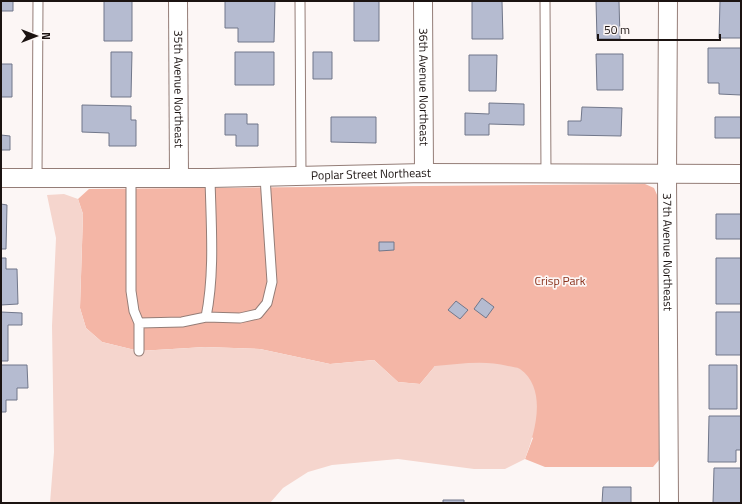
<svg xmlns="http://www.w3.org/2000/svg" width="742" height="504" viewBox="0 0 742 504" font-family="'Titillium Web',sans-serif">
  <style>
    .green { fill: #f4b6a6 }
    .water { fill: #f5d5cd }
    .building { fill: #b5bbd0; stroke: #71778a }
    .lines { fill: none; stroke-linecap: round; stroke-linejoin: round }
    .lane-casing { stroke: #947d77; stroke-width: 11 }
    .street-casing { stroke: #947d77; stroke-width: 20 }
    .lane { stroke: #fff; stroke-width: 9 }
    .street { stroke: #fff; stroke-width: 18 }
    .labels { text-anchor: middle; stroke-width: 3.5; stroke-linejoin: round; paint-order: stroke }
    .street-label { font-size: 12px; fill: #1b1311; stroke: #fcf6f5 }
    .park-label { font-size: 12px; fill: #8a331d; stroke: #fcf6f5 }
  </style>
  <rect width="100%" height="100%" fill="#fcf6f5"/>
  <path class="green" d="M 645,184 L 654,188 L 658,197 L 659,460 L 653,467 L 545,467 L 525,459 L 533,438 L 435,366 L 420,384 L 398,382 L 374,360 L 330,364 L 260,349 L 205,347 L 139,351 L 102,342 L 86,328 L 80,308 L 83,214 L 78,199 L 89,189 Z"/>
  <path class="water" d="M 64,194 L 78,199 L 83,214 L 80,308 L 86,328 L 102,342 L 139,351 L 205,347 L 260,349 L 330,364 L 374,360 L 398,382 L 420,384 L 435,366 C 459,364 484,360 508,366 C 512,367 517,367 520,369 C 548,389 535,433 525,459 L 505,469 L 474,469 L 398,459 L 332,465 L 308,472 L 283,488 L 270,503 L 50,503 L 54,452 L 52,326 L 56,238 L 47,195 Z"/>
  <path class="building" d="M 1,1 L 13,1 L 13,11 L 1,11 L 1,26 Z
    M 104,1 L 132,1 L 132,41 L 104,41 Z
    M 225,1 L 275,1 L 274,42 L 238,42 L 238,28 L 225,28 Z
    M 354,1 L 379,1 L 379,41 L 354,41 Z
    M 472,1 L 502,1 L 503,39 L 472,39 Z
    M 596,1 L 619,1 L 620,39 L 597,39 Z
    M 720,1 L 741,1 L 741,38 L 719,38 Z
    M 708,48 L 741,48 L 741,95 L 719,94 L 719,83 L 708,83 Z
    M 111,52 L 132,52 L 131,97 L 111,97 Z
    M 235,52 L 274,52 L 274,85 L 235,85 Z
    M 313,52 L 332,52 L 332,79 L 313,79 Z
    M 596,54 L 623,54 L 623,90 L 597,90 Z
    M 469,55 L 497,55 L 496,91 L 469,91 Z
    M 1,64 L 12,64 L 12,97 L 1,97 Z
    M 489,103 L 524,104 L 524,125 L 489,124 L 489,135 L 465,135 L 465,113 L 489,114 Z
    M 82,105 L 131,106 L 131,120 L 136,120 L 136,146 L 109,146 L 109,133 L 82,132 Z
    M 582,107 L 622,108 L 621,136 L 568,135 L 568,121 L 581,121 Z
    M 225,114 L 247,114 L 247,124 L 258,124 L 258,146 L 236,146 L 236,135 L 225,135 Z
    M 331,117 L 376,117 L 376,143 L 331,142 Z
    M 715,117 L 741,117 L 741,138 L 715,138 Z
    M 1,135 L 10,136 L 10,150 L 1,150 Z
    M 1,204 L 7,205 L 6,249 L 1,249 Z
    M 716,214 L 741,214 L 741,239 L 716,239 Z
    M 379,242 L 394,242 L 394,250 L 379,251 Z
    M 1,258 L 6,258 L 6,269 L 17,269 L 18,304 L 1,305 Z
    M 716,258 L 741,258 L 741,304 L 716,304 Z
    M 482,298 L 494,307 L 486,318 L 474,309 Z
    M 456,301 L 468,310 L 460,319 L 448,310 Z
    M 1,312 L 22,313 L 22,325 L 8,325 L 8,361 L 1,361 Z
    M 716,312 L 741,312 L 741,355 L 716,355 Z
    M 1,365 L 27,365 L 28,388 L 17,388 L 17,400 L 6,400 L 6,412 L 1,412 Z
    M 709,365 L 737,365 L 737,409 L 709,409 Z
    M 709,416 L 741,416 L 741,450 L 736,450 L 736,462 L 708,462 Z
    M 714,468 L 741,468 L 741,503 L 713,503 Z
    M 603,487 L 631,487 L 631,503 L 602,503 Z
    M 443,500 L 464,500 L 464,503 L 443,503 Z"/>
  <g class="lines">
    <defs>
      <path id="lane" d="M 300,1 L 301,176
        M 545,1 L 546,174
        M 37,178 L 38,1
        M 131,179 L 131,291 L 134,311 L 139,323 L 182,322 L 206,317 C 215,272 211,224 210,178
        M 206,317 L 240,318 L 258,314 L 267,303 L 272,282 L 265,177
        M 139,323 L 139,351"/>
      <g id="street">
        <path id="s1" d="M 178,1 L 179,178"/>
        <path id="s2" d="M 423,1 L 424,173"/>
        <path id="s3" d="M 668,1 L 667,175 L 669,503"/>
        <path id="s4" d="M 1,178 L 210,178 L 424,173 L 741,174"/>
      </g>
    </defs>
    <use href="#lane" class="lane-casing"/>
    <use href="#street" class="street-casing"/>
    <use href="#lane" class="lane"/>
    <use href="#street" class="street"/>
  </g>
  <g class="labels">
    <g class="street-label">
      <text dy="4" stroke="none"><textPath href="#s2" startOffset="86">36th Avenue Northeast</textPath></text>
      <text dy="4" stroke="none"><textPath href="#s1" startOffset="88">35th Avenue Northeast</textPath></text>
      <text dy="4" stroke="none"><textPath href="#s4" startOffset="370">Poplar Street Northeast</textPath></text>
      <text dy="4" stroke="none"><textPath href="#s3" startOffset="251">37th Avenue Northeast</textPath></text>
    </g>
    <g class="park-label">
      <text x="560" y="285">Crisp Park</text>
    </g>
  </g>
  <rect width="742" height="504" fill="none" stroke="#1b1311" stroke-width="4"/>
  <g transform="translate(36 36) rotate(90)" stroke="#fcf6f5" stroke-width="3" paint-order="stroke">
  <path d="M0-3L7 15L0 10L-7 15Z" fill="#1b1311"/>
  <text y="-6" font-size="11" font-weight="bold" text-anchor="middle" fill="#1b1311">N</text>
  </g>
  <path d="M598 34v6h122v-6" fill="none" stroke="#1b1311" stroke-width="2"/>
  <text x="604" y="34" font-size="12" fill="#1b1311" stroke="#fcf6f5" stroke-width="3" paint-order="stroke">50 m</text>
</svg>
